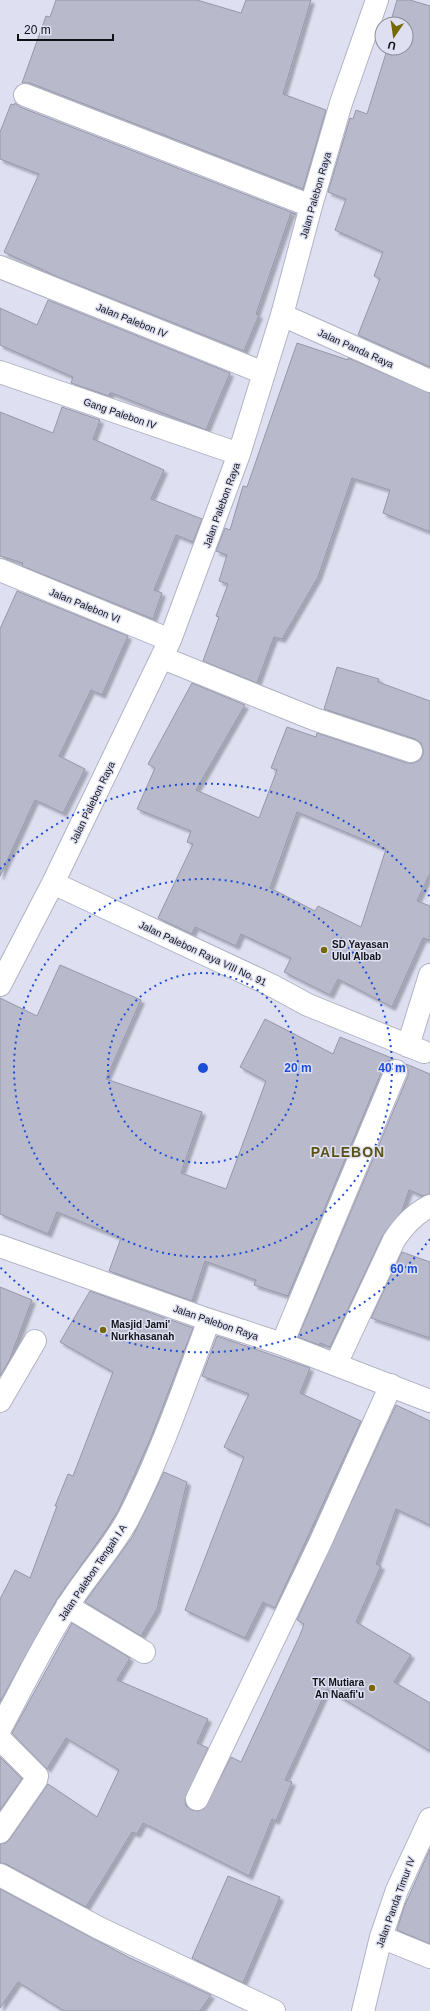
<svg xmlns="http://www.w3.org/2000/svg" width="430" height="2011" viewBox="0 0 430 2011" font-family="Arial,sans-serif">
  <style>
    .building { fill: #b8bacb; stroke: #9697a8; fill-rule: evenodd; filter: url(#shadow) }
    .lines { fill: none; stroke-linecap: round; stroke-linejoin: round }
    .minor-casing { stroke: #b1b3c4; stroke-width: 24 }
    .minor { stroke: #fff; stroke-width: 22 }
    .ring { fill: none; stroke: #1d4ed8; stroke-width: 2; stroke-dasharray: 2 4 }
    .poi-dot { fill: #756800; stroke: #dee0f2; stroke-width: 1.5 }
    .labels { text-anchor: middle; stroke-width: 3; stroke-linejoin: round; paint-order: stroke }
    .street-label { font-size: 10px; fill: #101117; stroke: #dee0f2 }
    .poi-label { font-size: 10px; font-weight: bold; fill: #101117; stroke: #dee0f2; text-anchor: start }
    .district-label { font-size: 14px; font-weight: bold; letter-spacing: 1px; fill: #5b5215; stroke: #dee0f2 }
    .centre { fill: #1d4ed8; stroke: #dee0f2; stroke-width: 2 }
    .ring-label { font-size: 12px; text-anchor: middle; font-weight: bold; fill: #1d4ed8; stroke: #dee0f2; stroke-width: 3; stroke-linejoin: round; paint-order: stroke }
  </style>
  <defs>
    <filter id="shadow"><feDropShadow dx="3.5" dy="3.5" stdDeviation="1" flood-color="#0004"/></filter>
  </defs>
  <rect width="100%" height="100%" fill="#dee0f2"/>
  <path class="building" d="M 56,0 L 197,0 L 241,13 L 246,0 L 311,0 L 283,94 L 326,110 L 303,189 L 30,83 L 22,83 L 46,16 L 50,17 Z
    M 397,0 L 410,0 L 430,6 L 430,367 L 358,335 L 380,279 L 374,276 L 383,252 L 335,230 L 346,199 L 328,192 L 350,118 L 353,119 L 356,110 L 367,114 L 387,50 L 383,48 L 406,48 L 406,24 L 390,24 Z
    M 15,103 L 20,107 L 296,214 L 296,215 L 291,213 L 256,314 L 259,315 L 244,351 L 58,277 L 4,252 L 39,174 L 0,159 L 0,132 L 11,104 L 14,105 Z
    M 48,300 L 230,373 L 206,430 L 112,393 L 110,393 L 109,396 L 71,383 L 73,377 L 0,345 L 0,308 L 37,325 Z
    M 297,343 L 348,360 L 348,358 L 430,393 L 430,532 L 383,513 L 390,490 L 352,478 L 318,577 L 282,639 L 274,637 L 257,683 L 203,661 L 219,617 L 216,616 L 228,584 L 219,581 L 227,555 L 216,551 L 225,528 L 230,530 L 243,486 L 247,487 Z
    M 62,407 L 100,420 L 93,439 L 164,470 L 151,499 L 202,519 L 193,542 L 176,535 L 154,590 L 162,593 L 153,619 L 22,566 L 23,563 L 0,556 L 0,412 L 53,433 Z
    M 17,591 L 128,636 L 102,695 L 91,690 L 59,756 L 85,769 L 63,813 L 35,800 L 0,876 L 0,629 Z
    M 337,667 L 379,679 L 378,682 L 430,701 L 430,873 L 417,901 L 430,906 L 430,940 L 423,938 L 392,1007 L 338,979 L 330,995 L 284,972 L 291,958 L 241,934 L 236,946 L 195,927 L 192,934 L 158,918 L 193,844 L 187,842 L 191,831 L 137,809 L 155,768 L 148,764 L 192,683 L 245,705 L 196,790 L 259,818 L 277,770 L 271,768 L 287,727 L 316,737 L 317,733 L 407,763 L 413,763 L 419,761 L 423,755 L 423,749 L 421,743 L 415,739 L 324,709 ZM 297,812 L 386,849 L 361,927 L 318,906 L 315,911 L 270,888 Z
    M 60,965 L 141,1000 L 106,1079 L 202,1112 L 181,1173 L 226,1189 L 266,1081 L 240,1067 L 265,1019 L 333,1054 L 340,1037 L 394,1059 L 388,1061 L 384,1066 L 288,1296 L 254,1285 L 256,1280 L 205,1261 L 192,1301 L 109,1271 L 121,1238 L 57,1212 L 48,1234 L 0,1214 L 0,998 L 37,1016 Z
    M 406,1064 L 430,1074 L 430,1194 L 423,1196 L 409,1190 L 402,1211 L 383,1235 L 330,1347 L 320,1343 L 319,1345 L 298,1337 L 408,1076 L 408,1070 Z
    M 402,1252 L 430,1262 L 430,1338 L 371,1318 Z
    M 0,1287 L 32,1300 L 9,1361 L 0,1376 Z
    M 90,1291 L 193,1328 L 150,1440 L 118,1511 L 104,1533 L 57,1599 L 0,1702 L 0,1599 L 15,1570 L 30,1578 L 57,1506 L 55,1506 L 68,1474 L 73,1476 L 113,1372 L 60,1342 Z
    M 217,1336 L 310,1368 L 300,1393 L 361,1421 L 275,1608 L 263,1602 L 245,1638 L 185,1610 L 244,1457 L 224,1447 L 249,1394 L 202,1376 Z
    M 396,1405 L 430,1421 L 430,1525 L 396,1509 L 376,1564 L 381,1566 L 356,1622 L 411,1655 L 394,1682 L 430,1703 L 430,1751 L 327,1689 L 285,1780 L 292,1782 L 276,1821 L 272,1819 L 249,1876 L 143,1823 L 137,1834 L 132,1832 L 86,1907 L 6,1864 L 0,1863 L 0,1844 L 6,1843 L 10,1839 L 48,1784 L 97,1817 L 119,1770 L 66,1738 L 47,1769 L 12,1733 L 72,1623 L 130,1658 L 117,1680 L 208,1719 L 197,1743 L 208,1748 L 185,1800 L 186,1806 L 192,1810 L 198,1811 L 204,1809 L 231,1757 L 241,1762 L 300,1635 L 304,1624 L 297,1620 Z
    M 164,1472 L 187,1482 L 157,1609 L 141,1636 L 85,1602 L 133,1536 Z
    M 0,1757 L 22,1779 L 0,1810 Z
    M 430,1849 L 430,1944 L 397,1930 L 404,1907 Z
    M 228,1876 L 280,1897 L 243,1983 L 192,1958 Z
    M 0,1889 L 130,1958 L 211,1995 L 200,2011 L 64,2011 L 18,1982 L 0,2008 Z"/>
  <g class="lines">
    <defs>
      <path id="minor" d="M 25,95 L 311,206
        M 0,267 L 264,373
        M 282,315 L 430,381
        M 0,372 L 239,454
        M 0,570 L 170,640
        M 163,658 L 314,719 L 411,751
        M 53,883 L 273,986 L 308,1005 L 424,1052
        M 0,985 L 53,883 L 170,640 L 239,454 L 282,315 L 311,206 L 341,103 L 377,0
        M 408,1046 L 430,975
        M 0,1246 L 209,1320 L 282,1344 L 430,1401
        M 282,1344 L 396,1071
        M 336,1364 L 394,1240 C 404,1225 414,1214 430,1206
        M 0,1401 L 35,1341
        M 67,1606 L 144,1652
        M 0,1729 C 22,1688 42,1646 67,1607 C 86,1576 112,1549 129,1517 C 161,1454 184,1387 209,1320
        M 0,1739 L 37,1776 L 36,1780 L 0,1832
        M 197,1799 L 320,1543 L 391,1385
        M 0,1875 L 99,1928 L 274,2011
        M 381,1937 L 430,1957
        M 363,2011 L 381,1937 L 397,1890 L 430,1819"/>
    </defs>
    <use href="#minor" class="minor-casing"/>
    <use href="#minor" class="minor"/>
  </g>
  <g class="ring">
    <circle cx="203" cy="1068" r="95"/>
    <circle cx="203" cy="1068" r="189"/>
    <path d="M430 1239A284 284 0 0 1 0 1267M0 869A284 284 0 0 1 430 897"/>
  </g>
  <g class="poi-dot">
    <circle cx="324" cy="950" r="4"/>
    <circle cx="103" cy="1330" r="4"/>
    <circle cx="372" cy="1688" r="4"/>
  </g>
  <g class="labels">
    <g class="street-label">
      <text transform="translate(315 195) rotate(-74)" y="4">Jalan Palebon Raya</text>
      <text transform="translate(132 320) rotate(22)" y="4">Jalan Palebon IV</text>
      <text transform="translate(356 348) rotate(24)" y="4">Jalan Panda Raya</text>
      <text transform="translate(120 413) rotate(19)" y="4">Gang Palebon IV</text>
      <text transform="translate(221 505) rotate(-70)" y="4">Jalan Palebon Raya</text>
      <text transform="translate(85 605) rotate(22)" y="4">Jalan Palebon VI</text>
      <text transform="translate(92 802) rotate(-64)" y="4">Jalan Palebon Raya</text>
      <text transform="translate(203 953) rotate(25)" y="4">Jalan Palebon Raya VIII No. 91</text>
      <text transform="translate(216 1322) rotate(19)" y="4">Jalan Palebon Raya</text>
      <text transform="translate(92 1572) rotate(-56)" y="4">Jalan Palebon Tengah I A</text>
      <text transform="translate(395 1902) rotate(-70)" y="4">Jalan Panda Timur IV</text>
    </g>
    <g class="poi-label">
      <text x="332" y="948">SD Yayasan<tspan x="332" dy="12">Ulul Albab</tspan></text>
      <text x="111" y="1328">Masjid Jami'<tspan x="111" dy="12">Nurkhasanah</tspan></text>
      <text x="364" y="1686" text-anchor="end">TK Mutiara<tspan x="364" dy="12">An Naafi'u</tspan></text>
    </g>
    <g class="district-label">
      <text x="348" y="1157">PALEBON</text>
    </g>
  </g>
  <circle cx="203" cy="1068" r="6" class="centre"/>
  <g class="ring-label">
    <text x="298" y="1072">20 m</text>
    <text x="392" y="1072">40 m</text>
    <text x="404" y="1273">60 m</text>
  </g>
  <g transform="translate(394 36) rotate(193)"><circle r="19" fill="#dee0f2" stroke="#8c8d9a"/>
  <path d="M0-3L7 15L0 10L-7 15Z" fill="#756800"/>
  <text y="-6" font-size="11" font-weight="bold" text-anchor="middle" fill="#101117">U</text>
  </g>
  <path d="M18 34v6h95v-6" fill="none" stroke="#101117" stroke-width="2"/>
  <text x="24" y="34" font-size="12" fill="#101117" stroke="#dee0f2" stroke-width="3" paint-order="stroke">20 m</text>
</svg>
